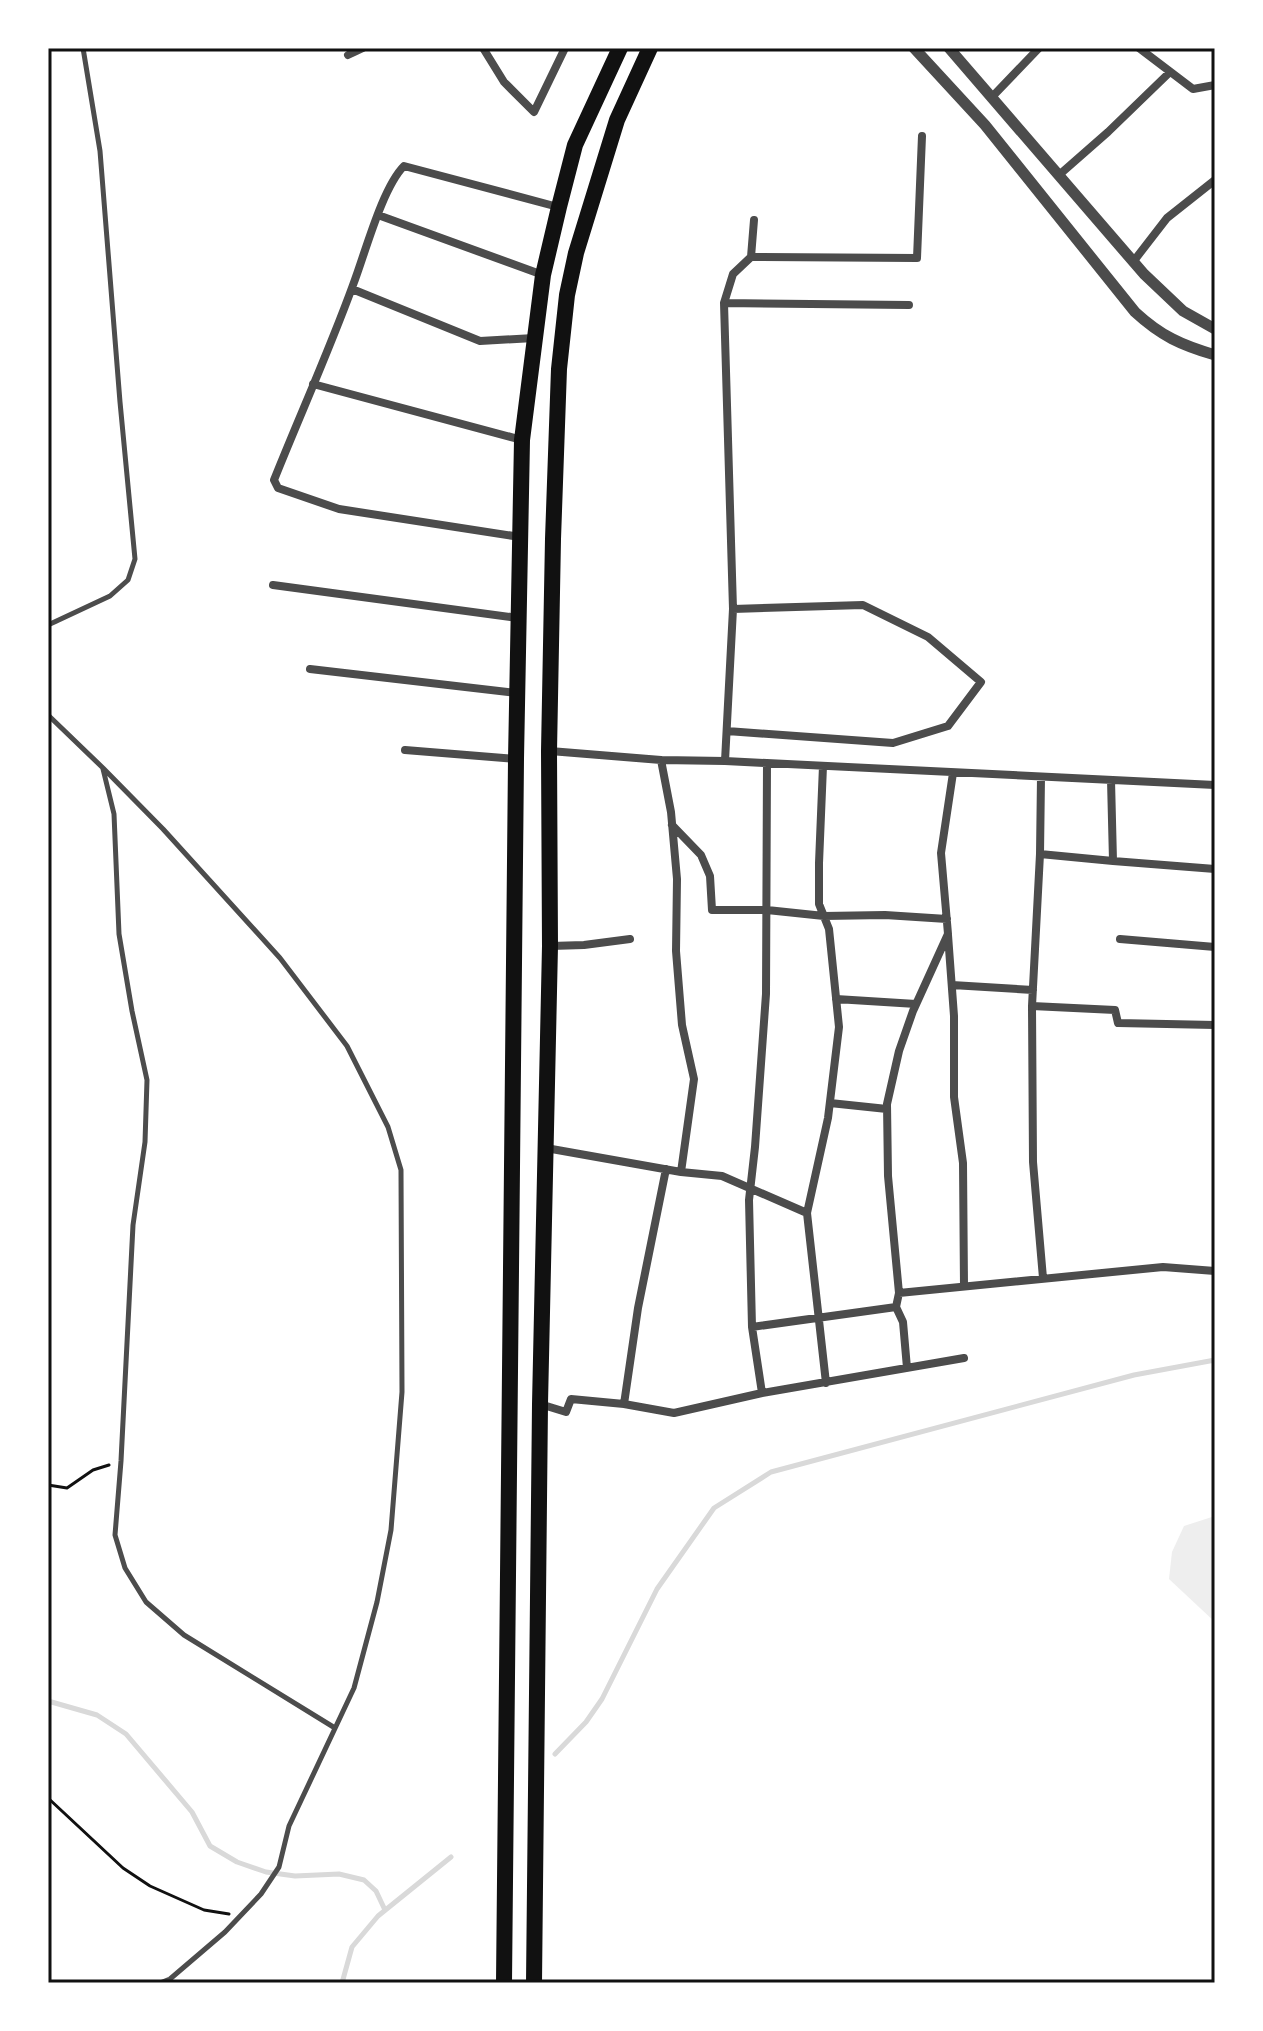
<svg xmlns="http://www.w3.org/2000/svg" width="1263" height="2031" viewBox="0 0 1263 2031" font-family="'Varela Round',sans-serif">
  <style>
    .green { fill: #eee }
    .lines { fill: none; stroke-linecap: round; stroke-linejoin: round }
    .stream { stroke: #d9d9d9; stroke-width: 5 }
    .path { stroke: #111; stroke-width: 3 }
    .service { stroke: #4c4c4c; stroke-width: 5 }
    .minor { stroke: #4c4c4c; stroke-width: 8 }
    .tertiary { stroke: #4c4c4c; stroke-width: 11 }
    .trunk { stroke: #111; stroke-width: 16 }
    .neatline { fill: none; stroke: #111; stroke-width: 3 }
  </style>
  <rect width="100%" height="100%" fill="#fff"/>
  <path class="green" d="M 1215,1516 L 1215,1622 L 1169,1579 L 1172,1552 L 1184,1526 Z"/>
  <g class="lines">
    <path class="stream" d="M 48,1701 L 97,1715 L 126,1734 L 192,1812 L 210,1846 L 237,1862 L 266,1872 L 295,1876 L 339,1874 L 364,1880 L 376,1891 L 385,1910
      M 555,1754 L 586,1722 L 602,1699 L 657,1589 L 714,1508 L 771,1472 L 1134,1375 L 1215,1360
      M 342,1983 L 352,1947 L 378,1916 L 451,1857"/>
    <path class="path" d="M 48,1485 L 67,1488 L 93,1470 L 109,1465
      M 48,1798 L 123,1868 L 150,1886 L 204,1910 L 229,1914"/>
    <path class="service" d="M 48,625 L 110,596 L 128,580 L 135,559 L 120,402 L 100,151 L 83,48
      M 48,715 L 103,768 L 163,829 L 280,958 L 347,1046 L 388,1127 L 401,1170 L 402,1392 L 391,1530 L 377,1602 L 354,1688 L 289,1826 L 279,1867 L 261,1894 L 225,1932 L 170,1979 L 160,1983
      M 103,769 L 114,814 L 119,934 L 132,1011 L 147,1080 L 145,1142 L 133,1225 L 121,1461 L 115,1535 L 125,1568 L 146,1602 L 184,1635 L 335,1728"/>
    <path class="minor" d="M 483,48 L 504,82 L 534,112 L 565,48
      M 1139,48 L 1193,89 L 1215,85
      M 348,55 L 363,48
      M 992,97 L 1039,48
      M 1059,175 L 1108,132 L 1170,72
      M 378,215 L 543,275
      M 751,257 L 917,258 L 922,136
      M 1133,262 L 1167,218 L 1215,180
      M 352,289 L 480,341 L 534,338
      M 724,303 L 909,305
      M 313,384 L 522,440
      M 520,537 L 339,509 L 278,488 L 274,480 C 300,415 329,351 353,285 C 365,254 382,188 404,166 L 558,207
      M 273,585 L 518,618
      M 310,669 L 517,693
      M 727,731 L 893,743 L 948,726 L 981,682 L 928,637 L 863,605 L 733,609
      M 405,750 L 516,759
      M 550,751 L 661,760 L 725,761 L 1215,785
      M 661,760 L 671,812 L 677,879 L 676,951 L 682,1025 L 694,1079 L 681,1172
      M 725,761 L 733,609 L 724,303 L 733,274 L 751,257 L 754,220
      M 823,766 L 819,863 L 819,904 L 829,929 L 839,1027 L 828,1118 L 807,1213 L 826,1383
      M 1041,777 L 1040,854 L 1032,1006 L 1033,1162 L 1043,1278
      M 1111,780 L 1113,861 L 1215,869
      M 672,825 L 701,855 L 710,876 L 712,910 L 767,910 L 824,916 L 885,915 L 947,919
      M 1040,854 L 1113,861
      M 948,935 L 954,1016 L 954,1097 L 963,1163 L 964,1286
      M 1120,939 L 1215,947
      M 551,946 L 584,945 L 630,939
      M 952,985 L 1033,990
      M 836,999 L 916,1004
      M 1032,1006 L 1115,1010 L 1118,1023 L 1215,1025
      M 830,1103 L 887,1109
      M 546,1148 L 681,1172 L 722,1176 L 807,1213
      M 899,1293 L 1163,1267 L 1215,1271
      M 896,1307 L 903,1322 L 907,1368
      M 752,1327 L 896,1307 L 899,1293 L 888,1176 L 887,1104 L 899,1051 L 913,1011 L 948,934 L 941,853 L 953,773
      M 762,1393 L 752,1327 L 749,1200 L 755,1147 L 766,994 L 767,763
      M 540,1404 L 566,1412 L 571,1399 L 624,1404 L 674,1413 L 762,1393 L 964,1358
      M 624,1404 L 638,1308 L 666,1169"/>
    <path class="tertiary" d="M 914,48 L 985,125 L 1135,312 C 1161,336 1181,345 1215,355
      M 949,48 L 1144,274 L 1183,311 L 1215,329"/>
    <path class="trunk" d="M 504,1983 L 516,759 L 522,440 L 543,275 L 559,207 L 575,145 L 620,48
      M 534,1983 L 540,1404 L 550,946 L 549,751 L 553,539 L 559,369 L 567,295 L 576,253 L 617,120 L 650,48"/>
  </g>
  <rect width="1263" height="2031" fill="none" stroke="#ffffff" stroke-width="100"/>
  <rect x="50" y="50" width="1163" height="1931" class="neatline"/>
</svg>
